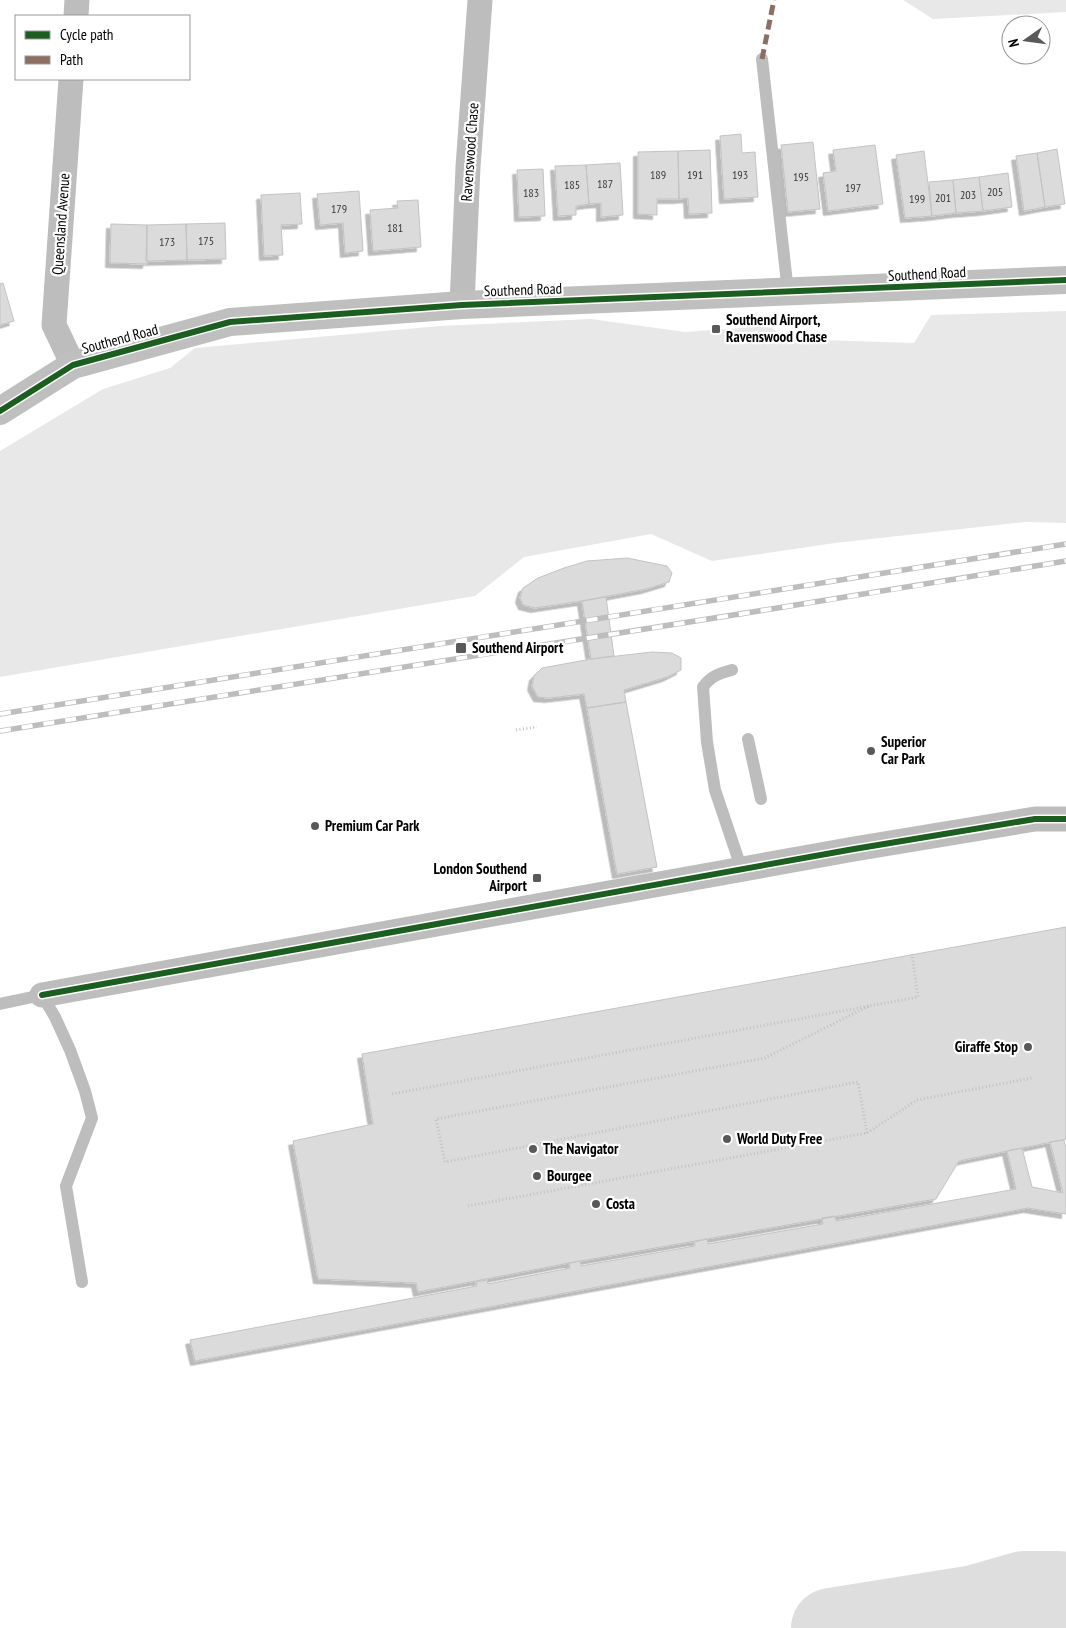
<svg xmlns="http://www.w3.org/2000/svg" width="1066" height="1628" viewBox="0 0 1066 1628" font-family="'PT Sans Narrow',sans-serif">
  <style>
    .green { fill: #e8e8e8 }
    .lines { fill: none; stroke-linecap: round; stroke-linejoin: round }
    .taxiway { stroke: #dedede; stroke-width: 80 }
    .building { fill: #dbdbdb; stroke: #c3c3c3; filter: url(#shadow) }
    .path { stroke: #c2c2c2; stroke-width: 3; stroke-dasharray: 1 2.5; stroke-linecap: butt }
    .lane { stroke: #bdbdbd; stroke-width: 12 }
    .street { stroke: #bdbdbd; stroke-width: 25 }
    .secondary { stroke: #bfbfbf; stroke-width: 28 }
    .rail-casing { stroke: #bdbdbd; stroke-width: 5.5 }
    .rail { stroke: #fff; stroke-width: 4; stroke-dasharray: 11; stroke-linecap: butt }
    .quiet { stroke: #8d6e63; stroke-width: 5; stroke-dasharray: 10 5; stroke-linecap: butt }
    .cycleway-casing { stroke: #fff; stroke-width: 9 }
    .cycleway { stroke: #1b5e20; stroke-width: 6 }
    .poi-dot { fill: #595959; stroke: #fff; stroke-width: 2 }
    .labels { text-anchor: middle; stroke-width: 4.5; stroke-linejoin: round; paint-order: stroke }
    .number-label { font-size: 12px; fill: #373737 }
    .street-label { font-size: 15px; fill: #000; stroke: #fff }
    .poi-label { font-size: 15px; font-weight: bold; fill: #000; stroke: #fff; text-anchor: start }
  </style>
  <defs>
    <filter id="shadow"><feDropShadow dx="-4.5" dy="4.5" stdDeviation="0" flood-color="#0004"/></filter>
  </defs>
  <rect width="100%" height="100%" fill="#fff"/>
  <path class="green" d="M 903,0 L 1066,0 L 1066,12 L 933,19 Z
    M 1066,311 L 1066,523 L 1025,522 L 835,543 L 712,561 L 651,534 L 524,557 L 475,596 L 0,677 L 0,451 L 103,389 L 170,368 L 195,348 L 440,326 L 591,319 L 685,332 L 767,326 L 791,339 L 914,343 L 931,315 Z"/>
  <g class="lines">
    <path class="taxiway" d="M 831,1628 L 975,1605 L 1024,1591 L 1059,1591 L 1066,1593"/>
  </g>
  <path class="building" d="M 741,134 L 742,153 L 755,152 L 758,197 L 724,199 L 720,136 Z
    M 813,142 L 820,209 L 788,212 L 781,145 Z
    M 875,145 L 883,204 L 828,211 L 823,173 L 836,171 L 833,150 Z
    M 1057,149 L 1065,204 L 1045,207 L 1037,153 Z
    M 710,150 L 712,213 L 689,214 L 688,198 L 679,199 L 678,151 Z
    M 678,151 L 679,199 L 657,199 L 657,215 L 638,214 L 638,152 Z
    M 924,151 L 932,216 L 905,218 L 896,155 Z
    M 1037,153 L 1045,207 L 1024,211 L 1016,156 Z
    M 620,163 L 623,215 L 601,217 L 601,203 L 589,204 L 586,165 Z
    M 586,165 L 589,204 L 576,206 L 576,215 L 558,216 L 555,166 Z
    M 543,169 L 545,216 L 519,217 L 517,170 Z
    M 1008,173 L 1012,207 L 983,211 L 979,177 Z
    M 979,177 L 983,211 L 956,213 L 953,180 Z
    M 953,180 L 956,213 L 932,216 L 929,182 Z
    M 359,191 L 363,251 L 345,253 L 343,223 L 320,225 L 317,194 Z
    M 300,193 L 302,224 L 281,225 L 283,255 L 264,256 L 261,195 Z
    M 418,200 L 421,247 L 373,251 L 370,210 L 398,208 L 397,201 Z
    M 225,223 L 226,259 L 187,260 L 186,224 Z
    M 111,224 L 147,225 L 147,264 L 110,263 Z
    M 186,224 L 187,260 L 146,261 L 147,225 Z
    M 3,283 L 14,321 L 0,325 L 0,284 Z
    M 627,558 L 667,566 L 672,573 L 669,582 L 646,589 L 582,601 L 535,608 L 523,605 L 520,598 L 523,588 L 538,578 L 564,568 L 587,561 Z
    M 606,597 L 614,656 L 591,659 L 582,601 Z
    M 652,652 L 672,653 L 681,658 L 681,670 L 667,677 L 624,690 L 626,702 L 587,708 L 584,694 L 549,698 L 538,697 L 532,686 L 534,676 L 542,668 L 591,659 Z
    M 626,702 L 657,867 L 617,874 L 587,708 Z
    M 1066,927 L 1066,1139 L 959,1161 L 936,1199 L 569,1263 L 418,1292 L 416,1283 L 318,1279 L 293,1141 L 373,1124 L 362,1054 Z
    M 1064,1140 L 1066,1148 L 1066,1214 L 1028,1208 L 195,1361 L 190,1340 L 477,1286 L 476,1282 L 487,1280 L 488,1284 L 570,1268 L 569,1263 L 580,1261 L 581,1266 L 695,1246 L 694,1242 L 707,1239 L 708,1244 L 823,1224 L 822,1218 L 835,1216 L 836,1221 L 1016,1189 L 1007,1151 L 1022,1148 L 1032,1187 L 1063,1193 L 1050,1142 Z"/>
  <g class="lines">
    <path class="path" d="M 516,730 L 537,727
      M 392,1094 L 918,997 L 912,954
      M 867,1133 L 858,1082 L 445,1162 L 436,1119 L 765,1058 L 871,1005
      M 468,1206 L 867,1133 L 917,1100 L 1032,1078"/>
    <path class="lane" d="M 762,59 L 788,292
      M 732,670 C 720,673 711,676 703,687 L 707,742 L 715,790 L 742,870
      M 748,739 L 761,799
      M 0,1004 L 42,995 L 55,1017 L 70,1050 L 85,1091 L 92,1118 L 66,1186 L 82,1282"/>
    <path class="street" d="M 76,16 L 77,0
      M 71,79 L 54,325 L 73,365
      M 462,305 L 468,167 L 480,0
      M 42,995 L 854,849 L 1035,819 L 1066,819"/>
    <path class="secondary" d="M 0,411 L 73,365 L 230,322 L 462,305 L 1066,280"/>
    <defs>
      <path id="rail" d="M 0,714 L 1066,544
        M 0,731 C 355,674 711,620 1066,561"/>
    </defs>
    <use href="#rail" class="rail-casing"/>
    <use href="#rail" class="rail"/>
    <path class="quiet" d="M 762,59 L 774,0"/>
    <defs>
      <path id="cycleway" d="M 0,411 L 73,365 L 230,322 L 462,305 L 1066,280
        M 42,995 L 854,849 L 1035,819 L 1066,819"/>
    </defs>
    <use href="#cycleway" class="cycleway-casing"/>
    <use href="#cycleway" class="cycleway"/>
  </g>
  <g class="poi-dot">
    <rect x="711" y="324" width="10" height="10" rx="2.5"/>
    <rect x="455" y="642" width="12" height="12" rx="2.5"/>
    <circle cx="871" cy="751" r="5"/>
    <circle cx="315" cy="826" r="5"/>
    <rect x="532" y="873" width="10" height="10" rx="2.5"/>
    <circle cx="1028" cy="1047" r="5"/>
    <circle cx="727" cy="1139" r="5"/>
    <circle cx="533" cy="1149" r="5"/>
    <circle cx="537" cy="1176" r="5"/>
    <circle cx="596" cy="1204" r="5"/>
  </g>
  <g class="labels">
    <g class="number-label">
      <text x="658" y="179">189</text>
      <text x="695" y="179">191</text>
      <text x="740" y="179">193</text>
      <text x="801" y="181">195</text>
      <text x="605" y="188">187</text>
      <text x="572" y="189">185</text>
      <text x="853" y="192">197</text>
      <text x="995" y="196">205</text>
      <text x="531" y="197">183</text>
      <text x="968" y="199">203</text>
      <text x="943" y="202">201</text>
      <text x="917" y="203">199</text>
      <text x="339" y="213">179</text>
      <text x="395" y="232">181</text>
      <text x="206" y="245">175</text>
      <text x="167" y="246">173</text>
    </g>
    <g class="street-label">
      <text transform="translate(470 152) rotate(-86)" y="5">Ravenswood Chase</text>
      <text transform="translate(61 224) rotate(-86)" y="5">Queensland Avenue</text>
      <text transform="translate(927 274) rotate(-3)" y="5">Southend Road</text>
      <text transform="translate(523 290) rotate(-2)" y="5">Southend Road</text>
      <text transform="translate(120 339) rotate(-15)" y="5">Southend Road</text>
    </g>
    <g class="poi-label">
      <text x="726" y="325">Southend Airport,<tspan x="726" dy="17">Ravenswood Chase</tspan></text>
      <text x="472" y="653">Southend Airport</text>
      <text x="881" y="747">Superior<tspan x="881" dy="17">Car Park</tspan></text>
      <text x="325" y="831">Premium Car Park</text>
      <text x="527" y="874" text-anchor="end">London Southend<tspan x="527" dy="17">Airport</tspan></text>
      <text x="1018" y="1052" text-anchor="end">Giraffe Stop</text>
      <text x="737" y="1144">World Duty Free</text>
      <text x="543" y="1154">The Navigator</text>
      <text x="547" y="1181">Bourgee</text>
      <text x="606" y="1209">Costa</text>
    </g>
  </g>
  <rect x="15" y="15" width="175" height="65" fill="#ffffff" stroke="#999999"/>
  <rect x="25" y="31" width="25" height="8" fill="#1b5e20" stroke="#999999"/>
  <text x="60" y="40" font-size="15" fill="#000000">Cycle path</text>
  <rect x="25" y="56" width="25" height="8" fill="#8d6e63" stroke="#999999"/>
  <text x="60" y="65" font-size="15" fill="#000000">Path</text>
  <g transform="translate(1026 40) rotate(256)"><circle r="24" fill="#ffffff" stroke="#999999"/>
  <path d="M0-4L9 19L0 12L-9 19Z" fill="#595959"/>
  <text y="-8" font-size="14" font-weight="bold" text-anchor="middle" fill="#000000">N</text>
  </g>
</svg>
